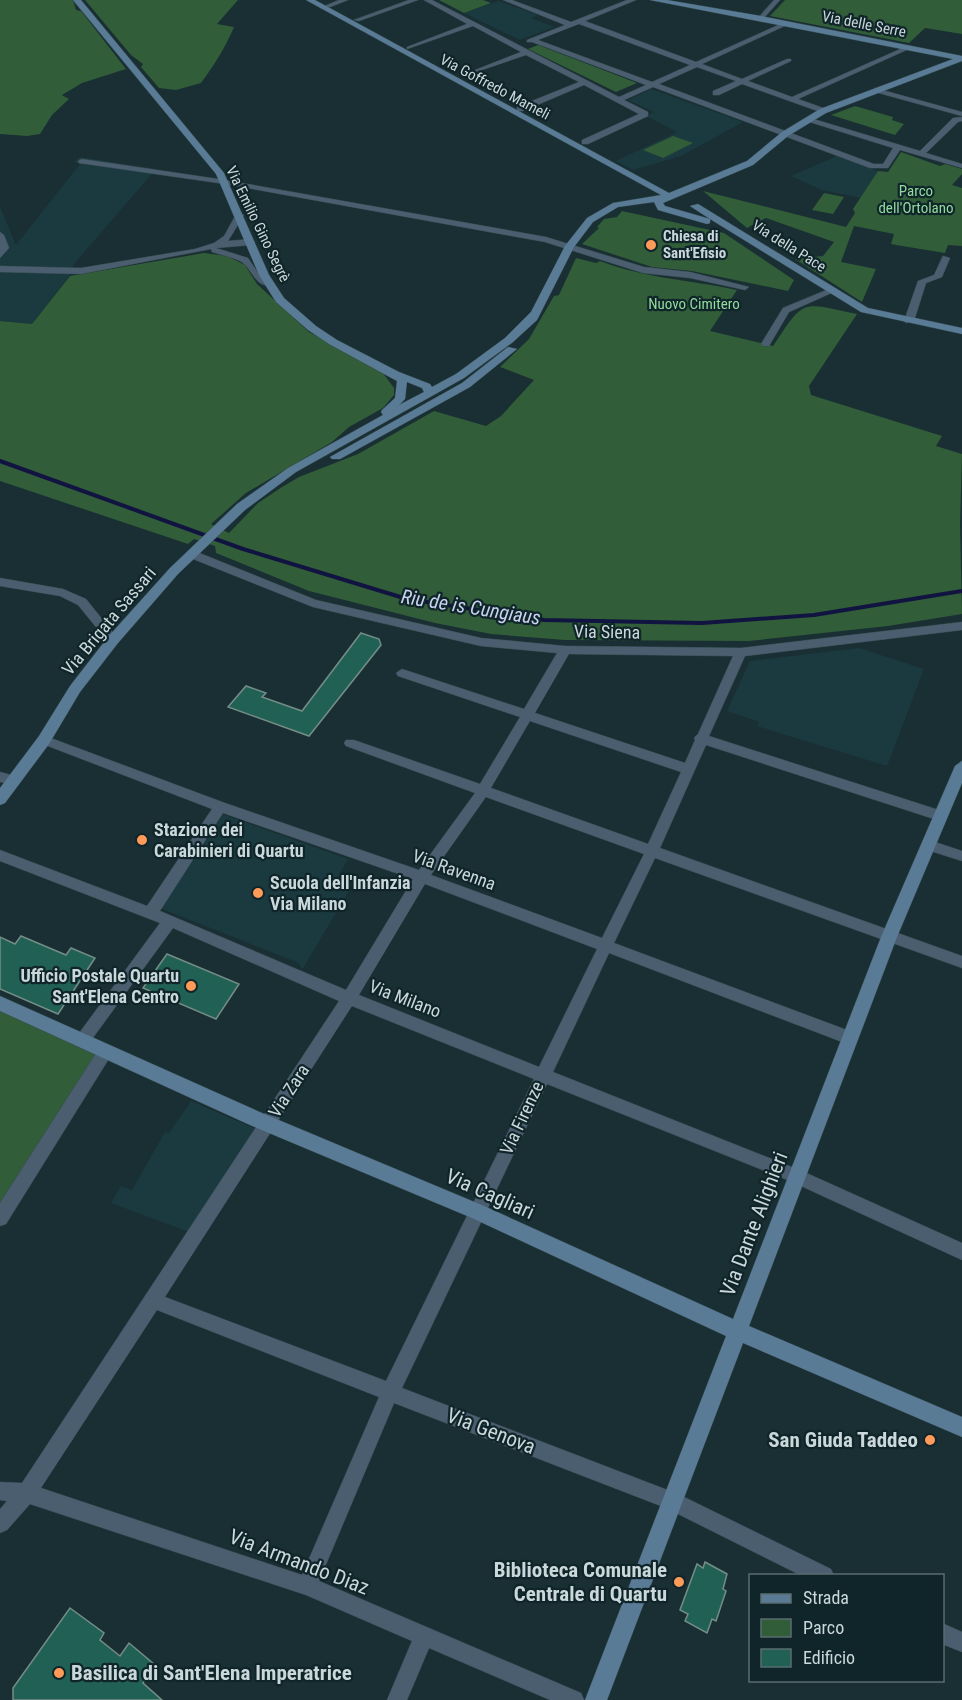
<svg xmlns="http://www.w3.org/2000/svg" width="962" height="1700" viewBox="0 0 962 1700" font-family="'Roboto Condensed',sans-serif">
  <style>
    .built { fill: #1b3a40 }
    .green { fill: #315d39 }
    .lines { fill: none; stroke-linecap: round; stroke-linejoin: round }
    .stream { stroke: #111440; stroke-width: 4 }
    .building { fill: #216055; stroke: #758d87; stroke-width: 1.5 }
    .street-casing { stroke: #354a4e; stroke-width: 1 }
    .secondary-casing { stroke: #354a4e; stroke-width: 1 }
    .street { fill: #4a5e6f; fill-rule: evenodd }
    .secondary { fill: #5a7b96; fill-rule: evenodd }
    .poi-dot { fill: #fe9b59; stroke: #0f2529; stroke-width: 2 }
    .labels { text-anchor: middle; stroke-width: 4.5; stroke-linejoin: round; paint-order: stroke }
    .far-street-label { font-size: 15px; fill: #cbd8db; stroke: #0f2529 }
    .far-park-label { font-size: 15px; fill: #93db9d; stroke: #0f2529 }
    .far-poi-label { font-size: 15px; font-weight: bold; fill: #cbd8db; stroke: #0f2529; text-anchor: start }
    .street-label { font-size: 18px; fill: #cbd8db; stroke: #0f2529 }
    .poi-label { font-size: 18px; font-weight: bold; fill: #cbd8db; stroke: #0f2529; text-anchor: start }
    .water-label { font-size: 20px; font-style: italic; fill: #c9d1f1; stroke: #0f2529 }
    .near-street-label { font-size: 21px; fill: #cbd8db; stroke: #0f2529 }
    .near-poi-label { font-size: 21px; font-weight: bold; fill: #cbd8db; stroke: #0f2529; text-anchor: end }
  </style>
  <rect width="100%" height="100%" fill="#192f33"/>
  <path class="built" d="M 499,1 L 538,15 L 531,18 L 554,27 L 520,40 L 464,13 Z
    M 651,89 L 743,122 L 681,156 L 633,170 L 616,161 L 677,132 L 646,116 L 654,112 L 628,100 Z
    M 837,156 L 878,171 L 861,198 L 822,190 L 791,176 Z
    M 80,157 L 156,169 L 74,264 L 70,275 L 32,324 L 0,321 L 0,207 L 16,245 L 80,164 L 74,162 Z
    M 859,648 L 924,669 L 887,766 L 757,726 L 759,722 L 727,711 L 750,661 Z
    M 222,814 L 348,859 L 340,873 L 356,879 L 302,970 L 299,963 L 160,908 Z
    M 191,1101 L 256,1129 L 189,1232 L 111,1203 L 121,1186 L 132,1190 L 165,1132 L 169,1133 Z"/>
  <path class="green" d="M 0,0 L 73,0 L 76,10 L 81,11 L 126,69 L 82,83 L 62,95 L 69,99 L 52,115 L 40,134 L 27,136 L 0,134 Z
    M 85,0 L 238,0 L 217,24 L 234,27 C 225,48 215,64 201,83 L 176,90 L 159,88 L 141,67 L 143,64 L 131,55 Z
    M 439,0 L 483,0 L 491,3 L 464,13 Z
    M 785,0 L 962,0 L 962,34 L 925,28 L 909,43 L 770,16 Z
    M 538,45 L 637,83 L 616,92 L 528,49 Z
    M 855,106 L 893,117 L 892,120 L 904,124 L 895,135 L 831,115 Z
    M 673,136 L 693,143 L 663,158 L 643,150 Z
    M 901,152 L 940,166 L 945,164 L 962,169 L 962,174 L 952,185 L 962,188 L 962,246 L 948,245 L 945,253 L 896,245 L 891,244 L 894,234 L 854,226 L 841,262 L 876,269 L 862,302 L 795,259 L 823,256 L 834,242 L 766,218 L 747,228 L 703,191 L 846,227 L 855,213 L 853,209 L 878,171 L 888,172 Z
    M 824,193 L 844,197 L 833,214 L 812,210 Z
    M 622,211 L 724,233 L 794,280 L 788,291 L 692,271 L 652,267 L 582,244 L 599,228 L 597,227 L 604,219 L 617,217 Z
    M 204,253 L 227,256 L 245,265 L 257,284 L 309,332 L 383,373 L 394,388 L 394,395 L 383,408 L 349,427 L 332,442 L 246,493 L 211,524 L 229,533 L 258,503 L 282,487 L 299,477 L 358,454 L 434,411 L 486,426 L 501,416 L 534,380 L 500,367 L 529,339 L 554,296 L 559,295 L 576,258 L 596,263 L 600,261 C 644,278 691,280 737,290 L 710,331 L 773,346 C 805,298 800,302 857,314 L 809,386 L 811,395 L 942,436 L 936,446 L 962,454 L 960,525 L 962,614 L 888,626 L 749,641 L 565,640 L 491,634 L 435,623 L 309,591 L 216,553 L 215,546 L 194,539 L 188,544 L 0,481 L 0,321 L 32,324 L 70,276 Z
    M 0,1007 L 99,1053 L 0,1208 Z"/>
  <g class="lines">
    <path class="stream" d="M 0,461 L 243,549 L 407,599 L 544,620 L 702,623 L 814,615 L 962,591"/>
  </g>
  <path class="building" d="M 361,633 L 379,639 L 381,645 L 309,736 L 228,707 L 246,686 L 266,693 L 262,697 L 302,711 Z
    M 21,936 L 66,955 L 71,948 L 95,958 L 58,1014 L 0,989 L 0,937 L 15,944 Z
    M 167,954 L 239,984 L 216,1019 L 143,988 Z
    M 705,1562 L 727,1574 L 723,1589 L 726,1591 L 716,1621 L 712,1619 L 707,1633 L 685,1621 L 688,1614 L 680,1610 L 697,1564 L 703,1568 Z
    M 70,1608 L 104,1633 L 100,1640 L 120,1656 L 129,1643 L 155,1665 L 143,1683 L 162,1700 L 13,1700 L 13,1688 Z"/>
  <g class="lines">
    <defs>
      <path id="street" d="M 339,0 L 348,0 L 325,9 L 320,8 Z
        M 409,0 L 418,0 L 359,21 L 354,20 Z
        M 424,0 L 432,0 L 619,97 L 646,85 L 532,42 L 527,42 L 527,40 L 565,25 L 503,0 L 512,0 L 571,22 L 627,0 L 636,0 L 585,21 L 696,62 L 785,22 L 789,22 L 789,24 L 702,64 L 742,79 L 787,59 L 791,59 L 791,61 L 748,81 L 792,97 L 907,46 L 911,46 L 911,48 L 798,99 L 826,109 L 826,113 L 823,113 L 742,84 L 719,95 L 713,95 L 713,91 L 736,81 L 697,67 L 659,84 L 874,164 L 883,164 L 893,148 L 803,120 L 810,118 L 920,151 L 953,118 L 962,117 L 962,121 L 958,122 L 926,153 L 962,164 L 962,168 L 900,150 L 888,168 L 870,168 L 653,87 L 624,100 L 648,112 L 648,116 L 588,144 L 582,144 L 582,140 L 639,114 L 584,85 L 523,111 L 517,111 L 517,107 L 579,82 L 526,55 L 470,74 L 470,72 L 521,52 L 473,26 L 407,49 L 407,47 L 467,24 ZM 579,24 L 690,65 L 652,82 L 538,40 Z
        M 774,0 L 780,0 L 763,19 L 759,19 L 759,17 Z
        M 875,88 L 962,112 L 962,116 L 875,92 Z
        M 82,159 L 225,180 L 546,237 L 644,267 L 690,272 L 749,287 L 745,290 L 690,278 L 643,273 L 545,242 L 225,184 L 79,163 L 78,161 Z
        M 237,213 L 244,215 L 228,241 L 251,239 L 255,242 L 251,245 L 216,248 L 248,258 L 261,277 L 272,282 L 272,286 C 253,287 253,268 240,261 C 232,257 221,255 212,252 L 211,249 L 81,274 L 0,272 L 0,266 L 81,268 L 195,249 L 214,243 L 224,236 Z
        M 0,232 L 4,235 L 9,248 L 0,258 Z
        M 943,256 L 950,258 L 942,277 L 926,283 L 914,321 L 906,323 L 904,321 L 918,281 L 934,275 Z
        M 829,289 L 836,291 L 789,312 L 769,346 L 763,346 L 761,344 L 783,308 Z
        M 192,550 L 316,600 L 481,638 L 565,646 L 741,648 L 962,622 L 962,630 L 745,656 L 709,736 L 945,812 L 947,816 L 945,820 L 940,821 L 706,745 L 660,848 L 962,956 L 962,968 L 655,858 L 614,943 L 855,1033 L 858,1038 L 855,1043 L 850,1045 L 609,953 L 553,1072 L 802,1171 L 962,1243 L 962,1260 L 790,1181 L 547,1084 L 402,1388 L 678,1494 L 831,1569 L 834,1576 L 802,1576 L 666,1508 L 394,1403 L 319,1581 L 581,1693 L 584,1700 L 550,1700 L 429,1648 L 407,1700 L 387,1700 L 412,1641 L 306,1595 L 30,1504 L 7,1530 L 0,1533 L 0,1509 L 7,1501 L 0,1500 L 0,1482 L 22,1483 L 339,1001 L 173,928 L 87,1046 L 82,1048 L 77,1046 L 74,1041 L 77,1036 L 160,923 L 0,861 L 0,850 L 147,906 L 212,809 L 40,743 L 38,740 L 40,737 L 48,737 L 225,803 L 419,870 L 475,793 L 346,746 L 344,743 L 346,740 L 354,740 L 480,784 L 520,717 L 398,676 L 396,673 L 402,669 L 524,709 L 557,653 L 481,646 L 313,607 L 188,557 L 188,551 ZM 569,654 L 733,656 L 698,734 L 694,738 L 695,740 L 685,763 L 535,713 ZM 530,721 L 681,772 L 648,844 L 491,788 ZM 486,797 L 644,854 L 602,938 L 431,875 ZM 223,813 L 413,879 L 346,990 L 160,911 ZM 425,884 L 597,949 L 539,1067 L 359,995 ZM 352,1006 L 534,1079 L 386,1381 L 165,1297 ZM 157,1310 L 379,1397 L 302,1575 L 41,1488 Z
        M 0,578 L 63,589 L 86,599 L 119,640 L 113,644 L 109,643 L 78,605 L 60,596 L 0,586 Z
        M 0,772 L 19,777 L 20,780 L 14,785 L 0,782 Z
        M 929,840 L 962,851 L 962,861 L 924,849 L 922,845 L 924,841 Z
        M 105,1045 L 110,1047 L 113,1052 L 110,1057 L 6,1224 L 0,1226 L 0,1203 L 100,1047 Z
        M 942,1623 L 962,1632 L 962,1652 L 942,1644 Z"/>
      <path id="secondary" d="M 73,0 L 81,0 L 224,173 L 269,275 L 284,298 L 316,326 L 337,340 L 399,372 L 430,384 L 432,387 L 456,374 L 505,338 L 531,312 L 565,246 L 587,218 L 613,203 L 661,195 L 306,0 L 315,0 L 669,193 L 747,161 L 782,132 L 820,109 L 953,59 L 650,0 L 667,0 L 761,16 L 962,56 L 962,61 L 826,113 L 788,136 L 753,165 L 663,203 L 665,206 L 710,219 L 690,206 L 698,204 L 868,308 L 962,328 L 962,334 L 861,312 L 710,219 L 710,223 L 707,224 L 658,210 L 654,202 L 618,207 L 593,222 L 574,247 L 537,320 L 513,342 L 464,378 L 296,472 L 245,510 L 178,574 L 118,643 L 80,692 L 49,744 L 5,803 L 0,805 L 0,788 L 39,736 L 70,686 L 108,637 L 170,568 L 237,504 L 288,468 L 383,415 L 381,412 L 382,410 L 395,398 L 397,381 L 329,344 L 308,330 L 276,302 L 259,275 L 216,174 ZM 407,382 L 422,388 L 424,392 L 399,405 L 405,399 Z
        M 508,347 L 517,349 L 470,387 L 340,459 L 332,459 L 330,457 L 462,383 Z
        M 962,761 L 962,783 L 897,937 L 749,1326 L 962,1417 L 962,1437 L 743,1343 L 607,1700 L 585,1700 L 726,1336 L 472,1218 L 250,1125 L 0,1011 L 0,996 L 262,1113 L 484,1206 L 733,1319 L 881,937 L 955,766 Z"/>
    </defs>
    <use href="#street" class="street-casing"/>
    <use href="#secondary" class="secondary-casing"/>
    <use href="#street" class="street"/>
    <use href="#secondary" class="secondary"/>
  </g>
  <g class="poi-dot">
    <circle cx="651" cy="245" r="6"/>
    <circle cx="142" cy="840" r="6"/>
    <circle cx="258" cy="893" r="6"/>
    <circle cx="191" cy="986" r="6"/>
    <circle cx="930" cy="1440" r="6"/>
    <circle cx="679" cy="1582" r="6"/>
    <circle cx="59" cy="1673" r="6"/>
  </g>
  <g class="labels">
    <g class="far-street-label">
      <text transform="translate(864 24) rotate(11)" y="5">Via delle Serre</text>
      <text transform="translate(495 87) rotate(28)" y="5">Via Goffredo Mameli</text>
      <text transform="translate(258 224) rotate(64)" y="5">Via Emilio Gino Segrè</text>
      <text transform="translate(789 246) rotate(32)" y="5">Via della Pace</text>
    </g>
    <g class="far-park-label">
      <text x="916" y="196">Parco<tspan x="916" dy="17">dell'Ortolano</tspan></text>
      <text x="694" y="309">Nuovo Cimitero</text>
    </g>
    <g class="far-poi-label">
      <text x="663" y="241">Chiesa di<tspan x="663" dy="17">Sant'Efisio</tspan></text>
    </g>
    <g class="street-label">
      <text transform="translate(109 621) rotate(-50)" y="6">Via Brigata Sassari</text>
      <text transform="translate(607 632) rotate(1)" y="6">Via Siena</text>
      <text transform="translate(454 870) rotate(20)" y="6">Via Ravenna</text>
      <text transform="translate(405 999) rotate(21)" y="6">Via Milano</text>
      <text transform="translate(289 1091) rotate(-57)" y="6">Via Zara</text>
      <text transform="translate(522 1118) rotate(-65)" y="6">Via Firenze</text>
    </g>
    <g class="poi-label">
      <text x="154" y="836">Stazione dei<tspan x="154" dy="21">Carabinieri di Quartu</tspan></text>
      <text x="270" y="889">Scuola dell'Infanzia<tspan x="270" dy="21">Via Milano</tspan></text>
      <text x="179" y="982" text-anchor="end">Ufficio Postale Quartu<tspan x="179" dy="21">Sant'Elena Centro</tspan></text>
    </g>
    <g class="water-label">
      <text transform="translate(471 607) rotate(9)" y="7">Riu de is Cungiaus</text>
    </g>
    <g class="near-street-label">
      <text transform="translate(490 1194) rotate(24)" y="7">Via Cagliari</text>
      <text transform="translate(754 1224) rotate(-69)" y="7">Via Dante Alighieri</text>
      <text transform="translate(491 1431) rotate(21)" y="7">Via Genova</text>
      <text transform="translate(299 1562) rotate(21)" y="7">Via Armando Diaz</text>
    </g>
    <g class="near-poi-label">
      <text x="918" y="1447">San Giuda Taddeo</text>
      <text x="667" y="1577">Biblioteca Comunale<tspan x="667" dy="24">Centrale di Quartu</tspan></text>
      <text x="71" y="1680" text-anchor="start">Basilica di Sant'Elena Imperatrice</text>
    </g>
  </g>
  <rect x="749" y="1574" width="195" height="108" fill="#0f2529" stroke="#5a6d70" stroke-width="1.5"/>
  <rect x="761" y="1594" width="30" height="9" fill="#5a7b96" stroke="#5a6d70" stroke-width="1.5"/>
  <text x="803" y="1604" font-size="18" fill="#cbd8db">Strada</text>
  <rect x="761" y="1619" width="30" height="18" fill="#315d39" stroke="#5a6d70" stroke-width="1.5"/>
  <text x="803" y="1634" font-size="18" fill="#cbd8db">Parco</text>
  <rect x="761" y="1649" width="30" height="18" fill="#216055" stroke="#5a6d70" stroke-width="1.5"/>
  <text x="803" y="1664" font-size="18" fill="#cbd8db">Edificio</text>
</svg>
